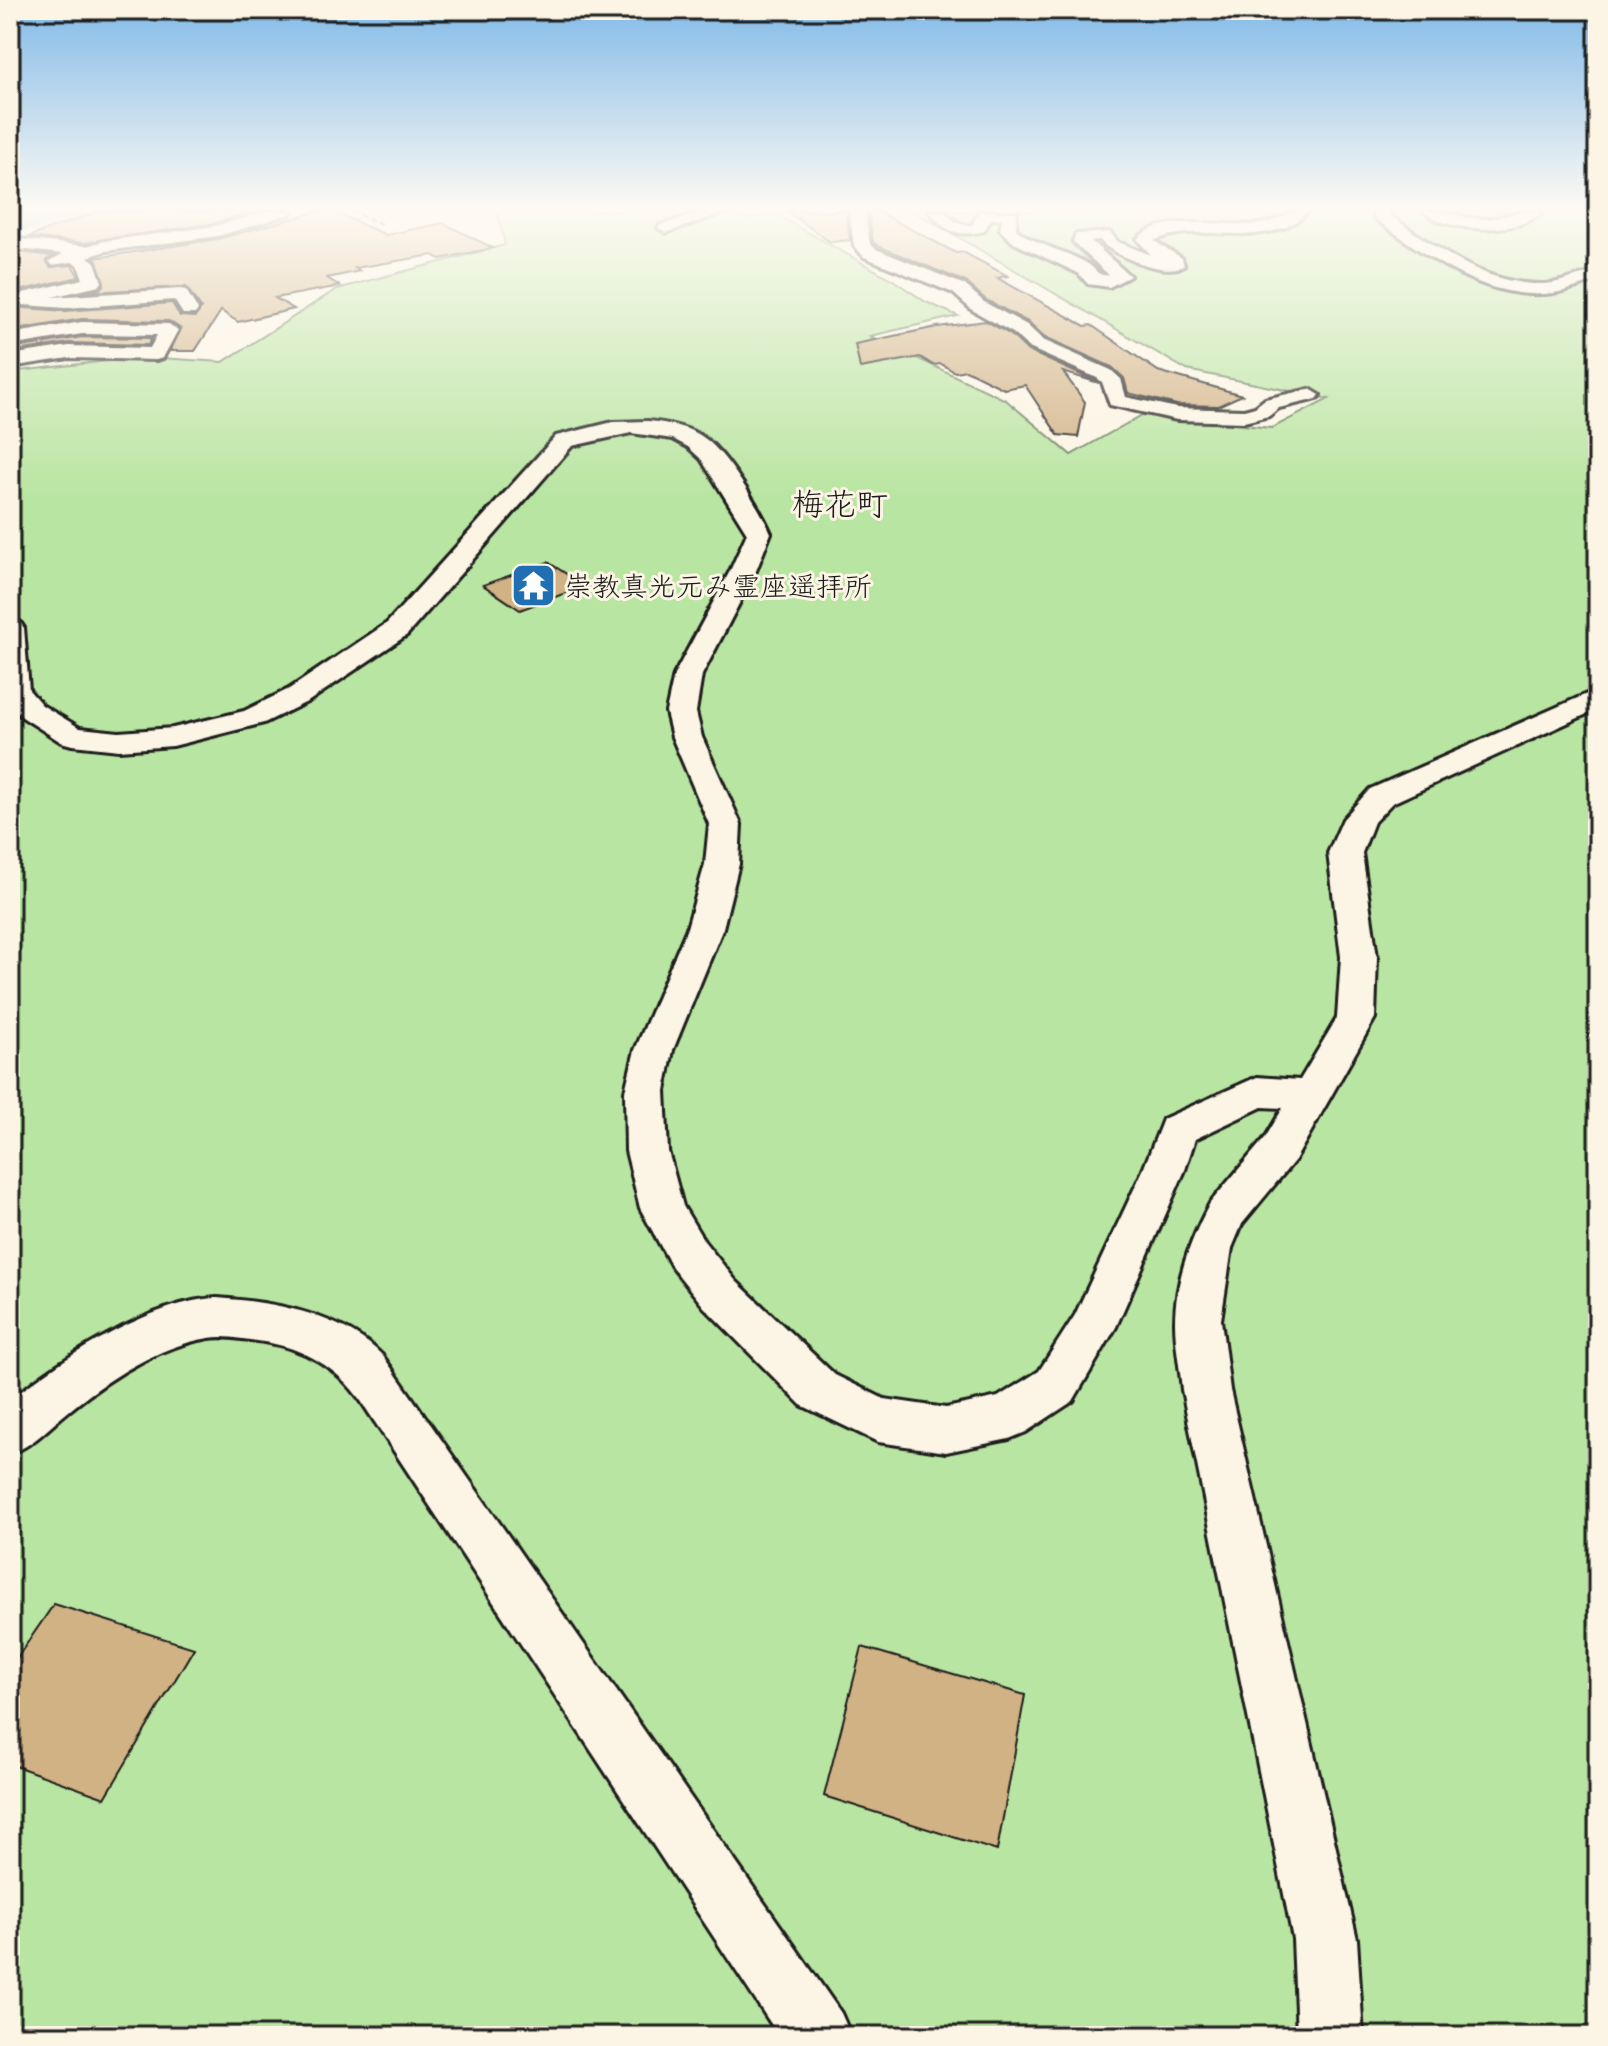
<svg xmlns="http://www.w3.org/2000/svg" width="1608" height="2046" viewBox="0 0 1608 2046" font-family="'Indie Flower','Klee One',sans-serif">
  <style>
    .green { fill: #b9e5a2; stroke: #6a805f; stroke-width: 2 }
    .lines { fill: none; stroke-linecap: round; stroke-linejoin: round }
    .river { fill: #88c4e8; fill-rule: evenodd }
    .building { fill: #d1b285; stroke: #1c1c1c; stroke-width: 2 }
    .minor-casing { stroke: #1c1c1c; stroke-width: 6 }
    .minor { fill: #fcf5e5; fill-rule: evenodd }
    .rail { stroke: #1c1c1c; stroke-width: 3; stroke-dasharray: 6 3; stroke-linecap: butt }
    .labels { text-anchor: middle; stroke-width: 6; stroke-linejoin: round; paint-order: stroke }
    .far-poi-label { font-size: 28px; fill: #1c1c1c; stroke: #fcf5e5; text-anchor: start }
    .far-quarter-label { font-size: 32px; fill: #1c1c1c; stroke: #fcf5e5 }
  </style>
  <rect width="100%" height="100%" fill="#fcf5e5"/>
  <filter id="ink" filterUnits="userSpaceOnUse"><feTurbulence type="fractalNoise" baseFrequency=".0125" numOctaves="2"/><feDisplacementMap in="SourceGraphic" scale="16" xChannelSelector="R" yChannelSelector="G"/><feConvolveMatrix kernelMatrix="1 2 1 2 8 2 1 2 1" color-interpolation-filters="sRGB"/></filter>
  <g filter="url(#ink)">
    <path class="green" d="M 491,211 L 730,211 L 745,219 L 775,214 L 893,280 L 926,302 L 958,316 L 870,336 L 1006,400 L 1071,455 L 1142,415 L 1272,428 L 1329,399 L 1187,370 L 913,211 L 1598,211 L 1598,2036 L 10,2036 L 10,372 L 143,357 L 223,362 L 337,289 L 505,245 L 498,214 Z"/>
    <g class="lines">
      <path class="river" d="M 42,211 L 82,211 L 78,216 L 10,236 L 10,220 Z"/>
    </g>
    <path class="building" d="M 99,211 L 244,211 L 249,213 L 215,223 L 86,243 L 28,237 Z
      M 320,211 L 332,211 L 386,235 L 443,223 L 493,248 L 440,259 L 433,255 L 355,268 L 360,271 L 327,278 L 340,286 L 275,298 L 294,309 L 238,322 L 221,311 L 195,351 L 170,351 L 181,329 L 169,321 L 82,319 L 10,331 L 10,307 L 66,311 L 172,303 L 180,316 L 195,317 L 201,308 L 186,287 L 87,292 L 100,289 L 104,284 L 95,258 L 218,239 Z
      M 787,211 L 846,211 L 850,240 L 830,242 Z
      M 868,211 L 877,211 L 956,253 L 963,252 L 1008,276 L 997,278 L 1085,326 L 1091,325 L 1158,371 L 1242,395 L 1218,406 L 1177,405 L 1128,393 L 1124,378 L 1112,367 L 1045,337 L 1028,322 L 986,300 L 966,282 L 878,246 L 873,242 Z
      M 10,251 L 53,256 L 46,260 L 50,267 L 72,265 L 79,277 L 10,293 Z
      M 986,321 L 1011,335 L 1028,351 L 1099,383 L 1063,372 L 1085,402 L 1078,437 L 1058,435 L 1025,385 L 1004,389 L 966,370 L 955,372 L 941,364 L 933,365 L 920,357 L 860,368 L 855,344 L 937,327 Z
      M 82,337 L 152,338 L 148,345 L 69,343 L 10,352 L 10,349 Z
      M 548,562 L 585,586 L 520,610 L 483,585 Z
      M 54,1604 L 194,1648 L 105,1798 L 10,1764 L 10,1668 Z
      M 862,1647 L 1025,1695 L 997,1851 L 824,1796 Z"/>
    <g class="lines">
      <defs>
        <path id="minor" d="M 268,211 L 292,211 L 290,214 L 218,236 L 106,251 L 88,257 L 95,262 L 102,282 L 99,286 L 52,297 L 180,289 L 186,290 L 198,310 L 195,314 L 183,314 L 174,300 L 66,308 L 10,304 L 10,296 L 83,279 L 78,265 L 72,262 L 52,265 L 49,261 L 63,254 L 10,248 L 10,238 L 86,246 L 104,241 L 216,226 Z
          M 706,211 L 729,211 L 666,233 L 658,228 L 660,225 Z
          M 849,211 L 865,211 L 870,244 L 876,249 L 965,285 L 984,302 L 1027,325 L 1043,340 L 1111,370 L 1121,379 L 1126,397 L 1177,408 L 1244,410 L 1255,407 L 1265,399 L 1310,389 L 1320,395 L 1317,399 L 1279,408 L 1269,416 L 1244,422 L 1177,420 L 1110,405 L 1102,382 L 1097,378 L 1029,348 L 1013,333 L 972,310 L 953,293 L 864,257 L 854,246 Z
          M 929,211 L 945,211 C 952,220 960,226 972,225 L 979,211 L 1017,212 L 1016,229 C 1037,246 1065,250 1088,264 C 1097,270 1098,277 1109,275 L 1075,244 L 1073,241 L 1076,234 L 1110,232 L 1118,242 L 1151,255 L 1137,239 C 1163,212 1225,228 1260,224 C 1280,221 1287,210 1308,211 C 1268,255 1202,218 1154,241 L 1182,258 L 1184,265 C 1168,278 1110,255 1100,240 L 1091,241 L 1130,276 L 1109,287 L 1088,284 L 1078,273 L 1014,243 L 1000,230 L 1002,219 L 991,219 L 984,231 C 960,238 943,231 929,211 Z
          M 1374,211 L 1390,211 L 1388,214 C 1434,246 1485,286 1544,284 C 1562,283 1580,274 1598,271 L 1598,281 C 1580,285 1562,294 1543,294 C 1479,297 1424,254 1374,218 Z
          M 1423,211 C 1444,210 1461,218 1481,219 C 1504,220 1523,205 1542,213 C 1517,235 1447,233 1423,211 Z
          M 82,322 L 169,324 L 178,330 L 163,358 L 156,360 L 69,358 L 10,367 L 10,355 L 69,346 L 150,348 L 157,335 L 82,334 L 10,346 L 10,334 Z
          M 648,421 C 668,423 691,427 707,440 C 727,455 761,510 771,533 L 756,571 L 702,675 L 696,712 L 702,737 L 741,824 L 739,864 L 723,928 L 673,1050 L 665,1091 L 668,1151 L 683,1206 L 704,1241 L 736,1281 L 835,1375 L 884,1399 L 946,1408 L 998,1397 L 1039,1371 L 1075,1315 L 1143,1170 L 1163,1119 L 1257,1077 L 1300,1080 L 1337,1018 L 1341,957 L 1328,853 L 1343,819 L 1370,789 L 1598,689 L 1598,709 L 1392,803 L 1374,822 L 1362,853 L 1377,957 L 1375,1018 L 1295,1160 L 1242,1224 L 1232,1248 L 1221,1320 L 1230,1390 L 1357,1939 L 1363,2036 L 1297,2036 L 1293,1939 L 1182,1390 C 1180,1368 1175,1344 1175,1322 C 1175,1281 1191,1238 1210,1203 L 1265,1138 L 1283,1108 L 1262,1107 L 1195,1139 L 1185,1170 L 1116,1327 L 1073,1401 L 1026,1432 L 1009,1439 L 946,1452 L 878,1442 L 801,1405 L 704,1307 L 672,1267 L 640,1208 L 626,1151 L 625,1091 L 635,1050 L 687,928 L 705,864 L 709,824 L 672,737 L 666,712 L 674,675 L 730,571 L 747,533 L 701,459 L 688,447 L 673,439 L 631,433 L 572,446 L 407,635 L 309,701 L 264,723 L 173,746 L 119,750 L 72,745 L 61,742 L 22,717 L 10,703 L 10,620 L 20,622 L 24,628 L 29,690 L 42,705 L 80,728 L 119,732 L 173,728 L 244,711 L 289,689 L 387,623 L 556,436 L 613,422 Z
          M 217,1298 C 274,1302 342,1314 383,1356 L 841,2013 L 851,2036 L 779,2036 L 361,1401 C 338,1368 304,1348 264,1342 C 247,1340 226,1335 209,1338 C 158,1346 108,1379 69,1411 C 49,1427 34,1445 10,1454 L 10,1401 C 57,1360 154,1300 217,1298 Z"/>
      </defs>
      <use href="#minor" class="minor-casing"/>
      <use href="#minor" class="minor"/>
      <path class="rail" d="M 351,211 L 381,224"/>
    </g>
  </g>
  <linearGradient id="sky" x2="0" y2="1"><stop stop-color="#81bae8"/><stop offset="0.42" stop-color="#fefaf3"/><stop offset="1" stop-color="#fefaf3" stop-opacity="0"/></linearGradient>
  <rect width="1608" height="497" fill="url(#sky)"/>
  <defs>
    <symbol id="temple-square" viewBox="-11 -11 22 22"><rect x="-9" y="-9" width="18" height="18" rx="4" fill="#1f6fb2" stroke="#fcf5e5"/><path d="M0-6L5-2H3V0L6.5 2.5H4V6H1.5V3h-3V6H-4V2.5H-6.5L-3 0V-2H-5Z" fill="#fff"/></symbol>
  </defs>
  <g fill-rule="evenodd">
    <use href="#temple-square" x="508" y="560" width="51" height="51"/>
  </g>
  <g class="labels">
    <g class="far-poi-label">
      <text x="564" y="596">崇教真光元み霊座遥拝所</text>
    </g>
    <g class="far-quarter-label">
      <text x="840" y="515">梅花町</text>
    </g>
  </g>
  <rect width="1608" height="2046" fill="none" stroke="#fcf5e5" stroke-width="40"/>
  <rect x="20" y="20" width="1568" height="2006" fill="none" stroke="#1c1c1c" stroke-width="3" filter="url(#ink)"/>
</svg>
